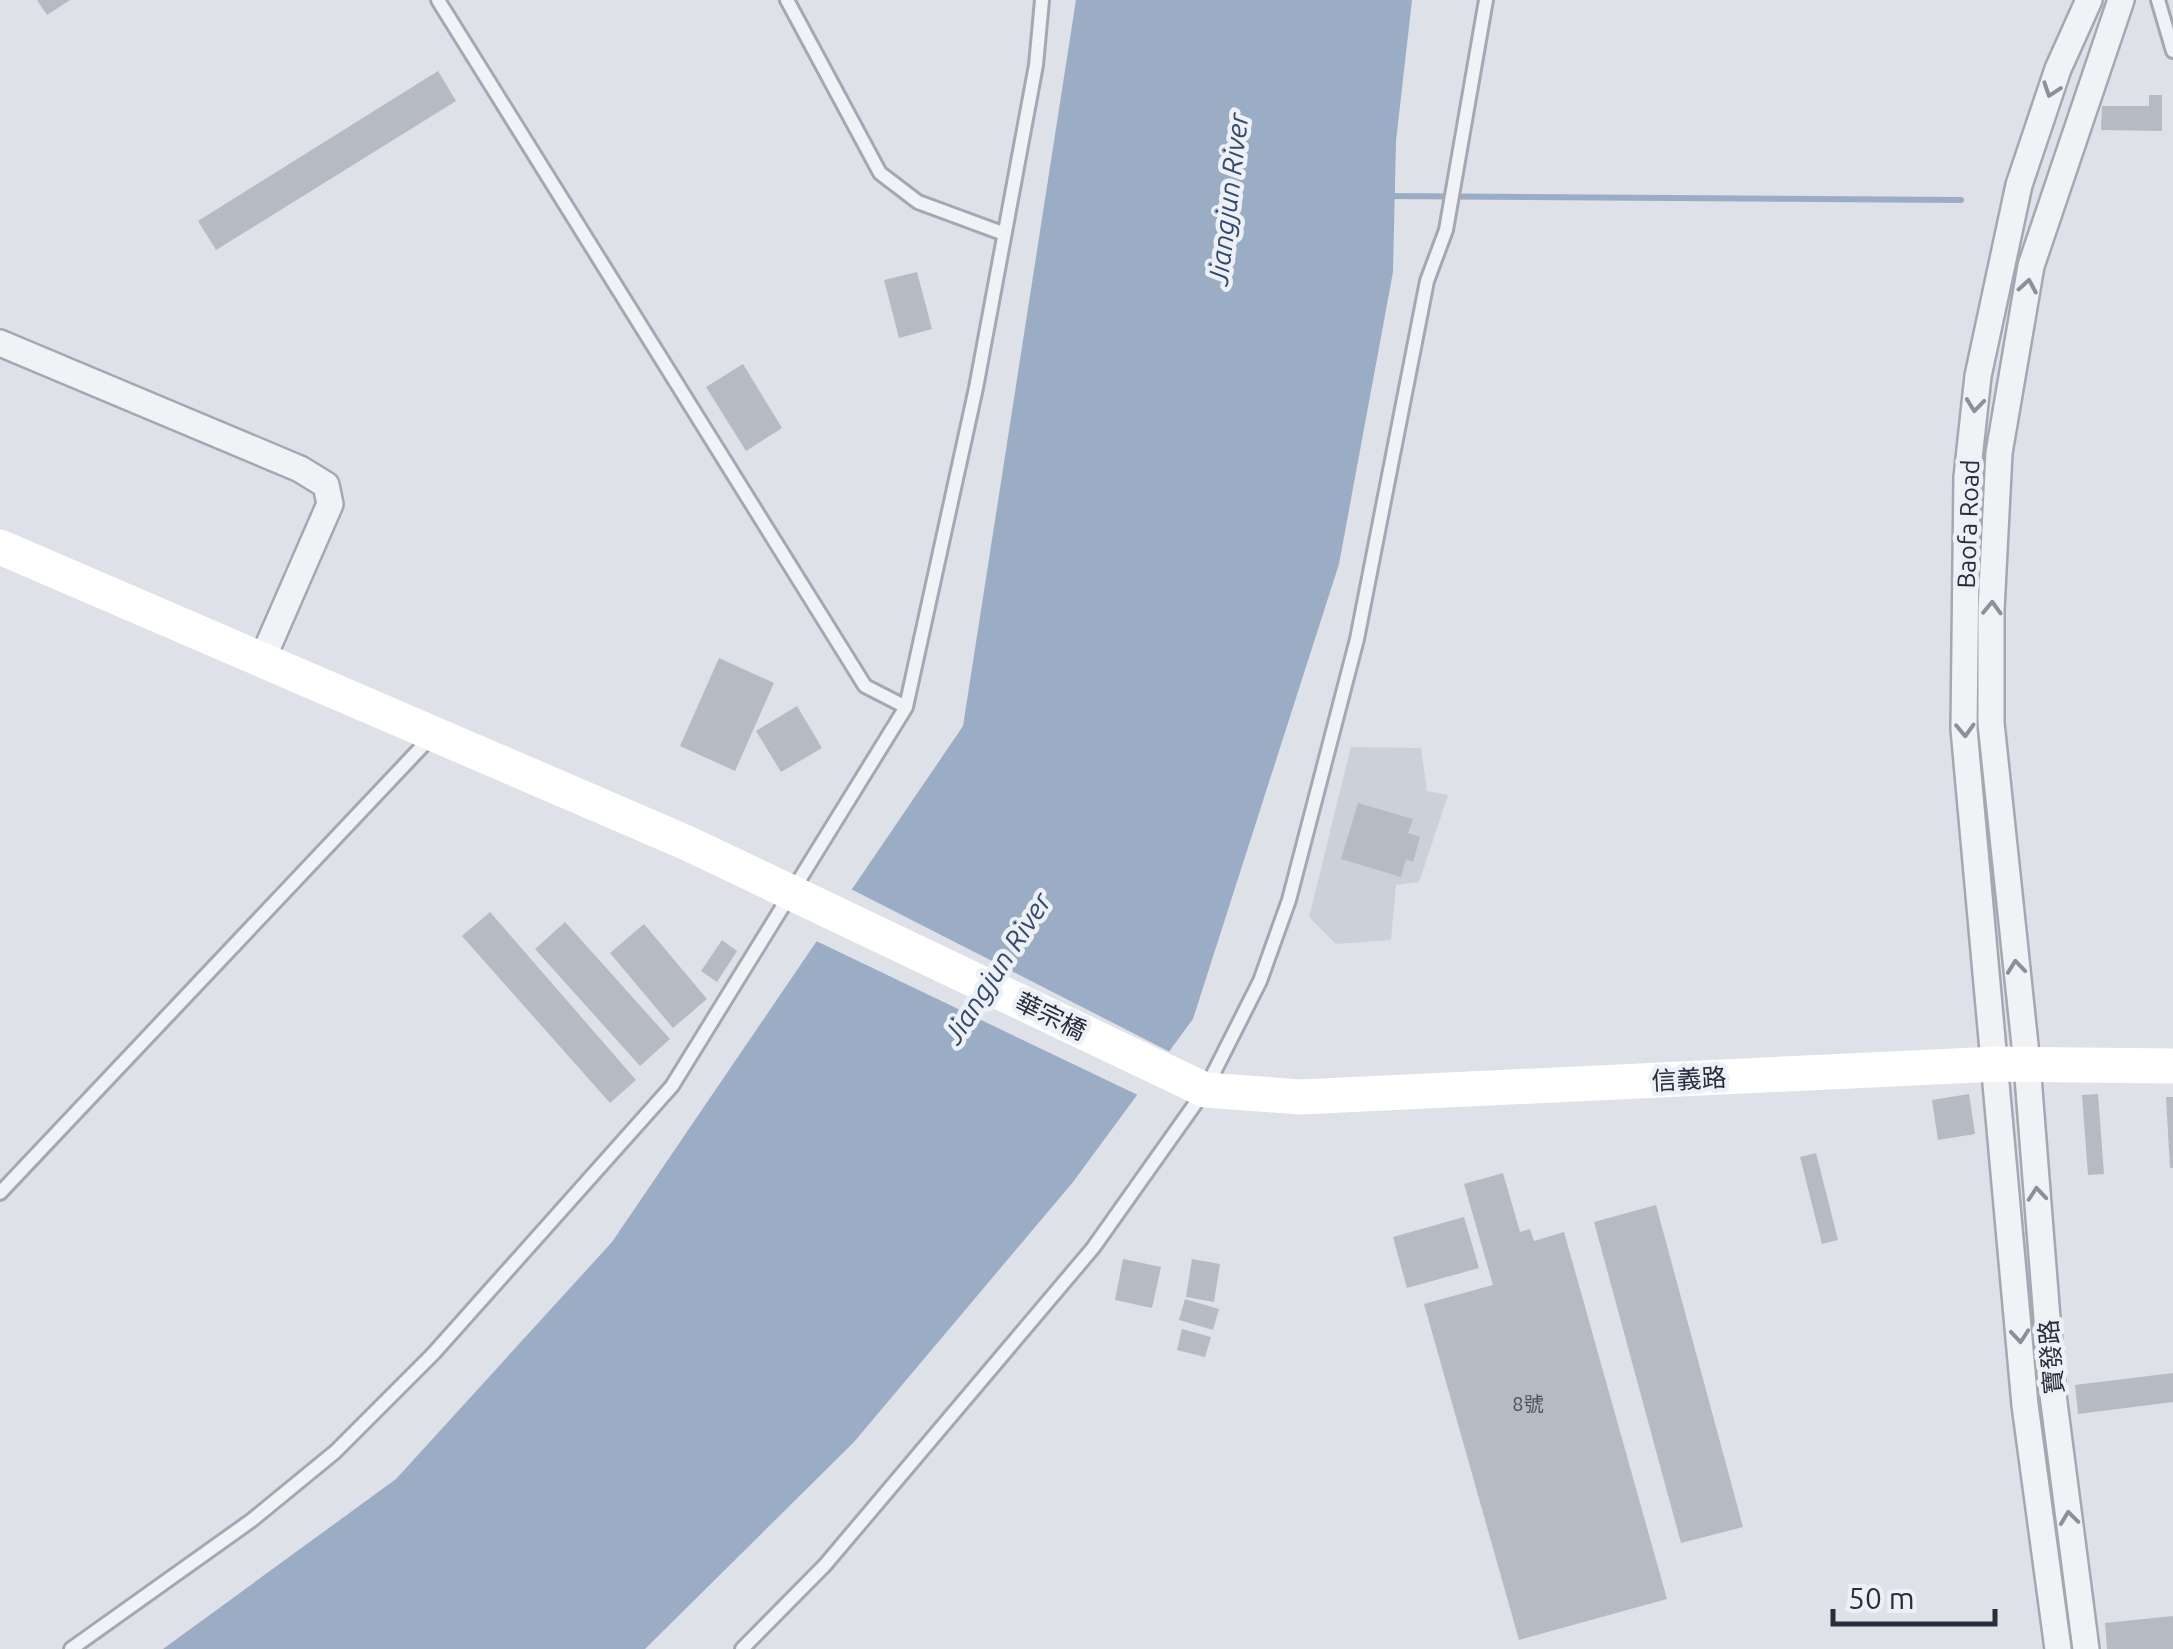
<svg xmlns="http://www.w3.org/2000/svg" width="2173" height="1649" viewBox="0 0 2173 1649" font-family="Ubuntu,'Noto Sans TC',sans-serif">
  <style>
    .built { fill: #ccd0d9 }
    .water { fill: #9badc5 }
    .pier { fill: #dee1e7 }
    .lines { fill: none; stroke-linecap: round; stroke-linejoin: round }
    .stream { stroke: #9badc5; stroke-width: 6 }
    .building { fill: #b6bac3 }
    .lane-casing { stroke: #a4a8b1; stroke-width: 18 }
    .street-casing { stroke: #a4a8b1; stroke-width: 30 }
    .lane { stroke: #f1f2f5; stroke-width: 12 }
    .street { stroke: #f1f2f5; stroke-width: 25 }
    .secondary { stroke: #fff; stroke-width: 35 }
    .oneway { stroke: #8c9099 }
    .labels { text-anchor: middle; stroke-width: 9; stroke-linejoin: round; paint-order: stroke }
    .number-label { font-size: 20px; fill: #4c515e }
    .street-label { font-size: 25px; fill: #282e3d; stroke: #edf0f5 }
    .water-label { font-size: 28px; font-style: italic; fill: #354b6e; stroke: #edf0f5 }
  </style>
  <rect width="100%" height="100%" fill="#dee1e7"/>
  <path class="built" d="M 1351,747 L 1421,748 L 1427,791 L 1448,795 L 1419,882 L 1396,885 L 1391,940 L 1336,944 L 1309,917 Z"/>
  <path class="water" d="M 1076,0 L 1412,0 L 1396,141 L 1393,272 L 1339,564 L 1193,1019 L 1073,1182 L 854,1442 L 645,1649 L 163,1649 L 396,1479 L 612,1242 L 963,726 Z"/>
  <path class="pier" d="M 847,887 L 1174,1054 L 1142,1097 L 812,939 Z"/>
  <g class="lines">
    <path class="stream" d="M 1387,196 L 1961,200"/>
  </g>
  <path class="building" d="M 37,0 L 70,0 L 47,15 Z
    M 438,71 L 456,101 L 216,250 L 198,221 Z
    M 2149,95 L 2162,95 L 2162,131 L 2101,130 L 2102,106 L 2149,106 Z
    M 917,272 L 932,329 L 899,338 L 884,280 Z
    M 743,364 L 782,428 L 746,451 L 706,387 Z
    M 719,658 L 774,683 L 735,771 L 680,746 Z
    M 797,706 L 822,748 L 781,772 L 756,731 Z
    M 1358,803 L 1413,819 L 1408,833 L 1420,837 L 1413,862 L 1406,859 L 1401,877 L 1341,859 Z
    M 490,912 L 636,1080 L 610,1103 L 462,936 Z
    M 565,922 L 670,1039 L 640,1066 L 535,949 Z
    M 644,924 L 707,999 L 673,1028 L 610,953 Z
    M 722,940 L 737,951 L 717,982 L 701,971 Z
    M 1969,1094 L 1975,1134 L 1938,1140 L 1932,1100 Z
    M 2098,1094 L 2104,1174 L 2088,1175 L 2082,1095 Z
    M 2166,1097 L 2173,1097 L 2173,1168 L 2170,1168 Z
    M 1816,1153 L 1838,1240 L 1822,1244 L 1800,1157 Z
    M 1503,1173 L 1520,1232 L 1530,1229 L 1534,1241 L 1564,1232 L 1667,1599 L 1519,1640 L 1424,1304 L 1493,1285 L 1464,1184 Z
    M 1656,1205 L 1743,1527 L 1681,1543 L 1594,1222 Z
    M 1464,1217 L 1479,1268 L 1407,1288 L 1393,1237 Z
    M 1123,1259 L 1161,1267 L 1152,1308 L 1115,1300 Z
    M 1192,1259 L 1220,1264 L 1214,1302 L 1186,1297 Z
    M 1185,1299 L 1219,1309 L 1213,1330 L 1179,1320 Z
    M 1182,1329 L 1211,1337 L 1205,1357 L 1177,1350 Z
    M 2173,1373 L 2173,1402 L 2078,1414 L 2075,1385 Z
    M 2173,1616 L 2173,1649 L 2107,1649 L 2105,1623 Z"/>
  <g class="lines">
    <defs>
      <path id="lane" d="M 438,0 L 865,686 L 906,707
        M 787,0 L 880,173 L 918,202 L 1002,233
        M 2158,0 L 2173,51
        M 0,1193 L 431,737
        M 71,1649 L 252,1520 L 335,1452 L 433,1354 L 672,1086 L 906,707 L 976,388 L 1036,65 L 1042,0
        M 742,1649 L 825,1565 L 1093,1248 L 1205,1090 L 1260,981 L 1289,900 L 1357,639 L 1427,281 L 1446,230 L 1486,0"/>
      <path id="street" d="M 0,343 L 300,469 L 326,485 L 330,504 L 262,660
        M 2058,1649 L 2025,1405 L 1964,729 L 1967,477 L 1978,376 L 2019,185 L 2058,69 L 2089,0
        M 2086,1649 L 2053,1395 L 2027,1064 L 1991,723 L 1991,610 L 1999,453 L 2031,266 L 2121,0"/>
    </defs>
    <use href="#lane" class="lane-casing"/>
    <use href="#street" class="street-casing"/>
    <use href="#lane" class="lane"/>
    <use href="#street" class="street"/>
    <path class="secondary" d="M 0,547 L 687,843 L 1205,1090 L 1301,1097 L 1997,1064 L 2173,1066"/>
  </g>
  <defs><path id="oneway-chevron" d="M-2-3.5L2.5 0L-2 3.5" fill="none" stroke-width="1.6" stroke-linecap="round" stroke-linejoin="round" transform="scale(2.5)"/></defs>
  <g class="oneway">
    <use href="#oneway-chevron" transform="translate(2051 90) rotate(109)"/>
    <use href="#oneway-chevron" transform="translate(2028 286) rotate(-80)"/>
    <use href="#oneway-chevron" transform="translate(1975 405) rotate(96)"/>
    <use href="#oneway-chevron" transform="translate(1992 608) rotate(-88)"/>
    <use href="#oneway-chevron" transform="translate(1965 730) rotate(88)"/>
    <use href="#oneway-chevron" transform="translate(2016 967) rotate(-96)"/>
    <use href="#oneway-chevron" transform="translate(2037 1194) rotate(-95)"/>
    <use href="#oneway-chevron" transform="translate(2020 1336) rotate(85)"/>
    <use href="#oneway-chevron" transform="translate(2069 1518) rotate(-97)"/>
  </g>
  <g class="labels">
    <g class="number-label">
      <text x="1528" y="1411">8號</text>
    </g>
    <g class="street-label">
      <text transform="translate(1968 524) rotate(-88)" y="9">Baofa Road</text>
      <text transform="translate(1051 1016) rotate(26)" y="9">華宗橋</text>
      <text transform="translate(1689 1079) rotate(-3)" y="9">信義路</text>
      <text transform="translate(2051 1357) rotate(-95)" y="9">寶發路</text>
    </g>
    <g class="water-label">
      <text transform="translate(1228 199) rotate(-83)" y="10">Jiangjun River</text>
      <text transform="translate(997 968) rotate(-57)" y="10">Jiangjun River</text>
    </g>
  </g>
  <path d="M1833 1609v15h162v-15" fill="none" stroke="#282e3d" stroke-width="5"/>
  <text x="1848" y="1609" font-size="30" fill="#282e3d" stroke="#edf0f5" stroke-width="8" paint-order="stroke">50 m</text>
</svg>
